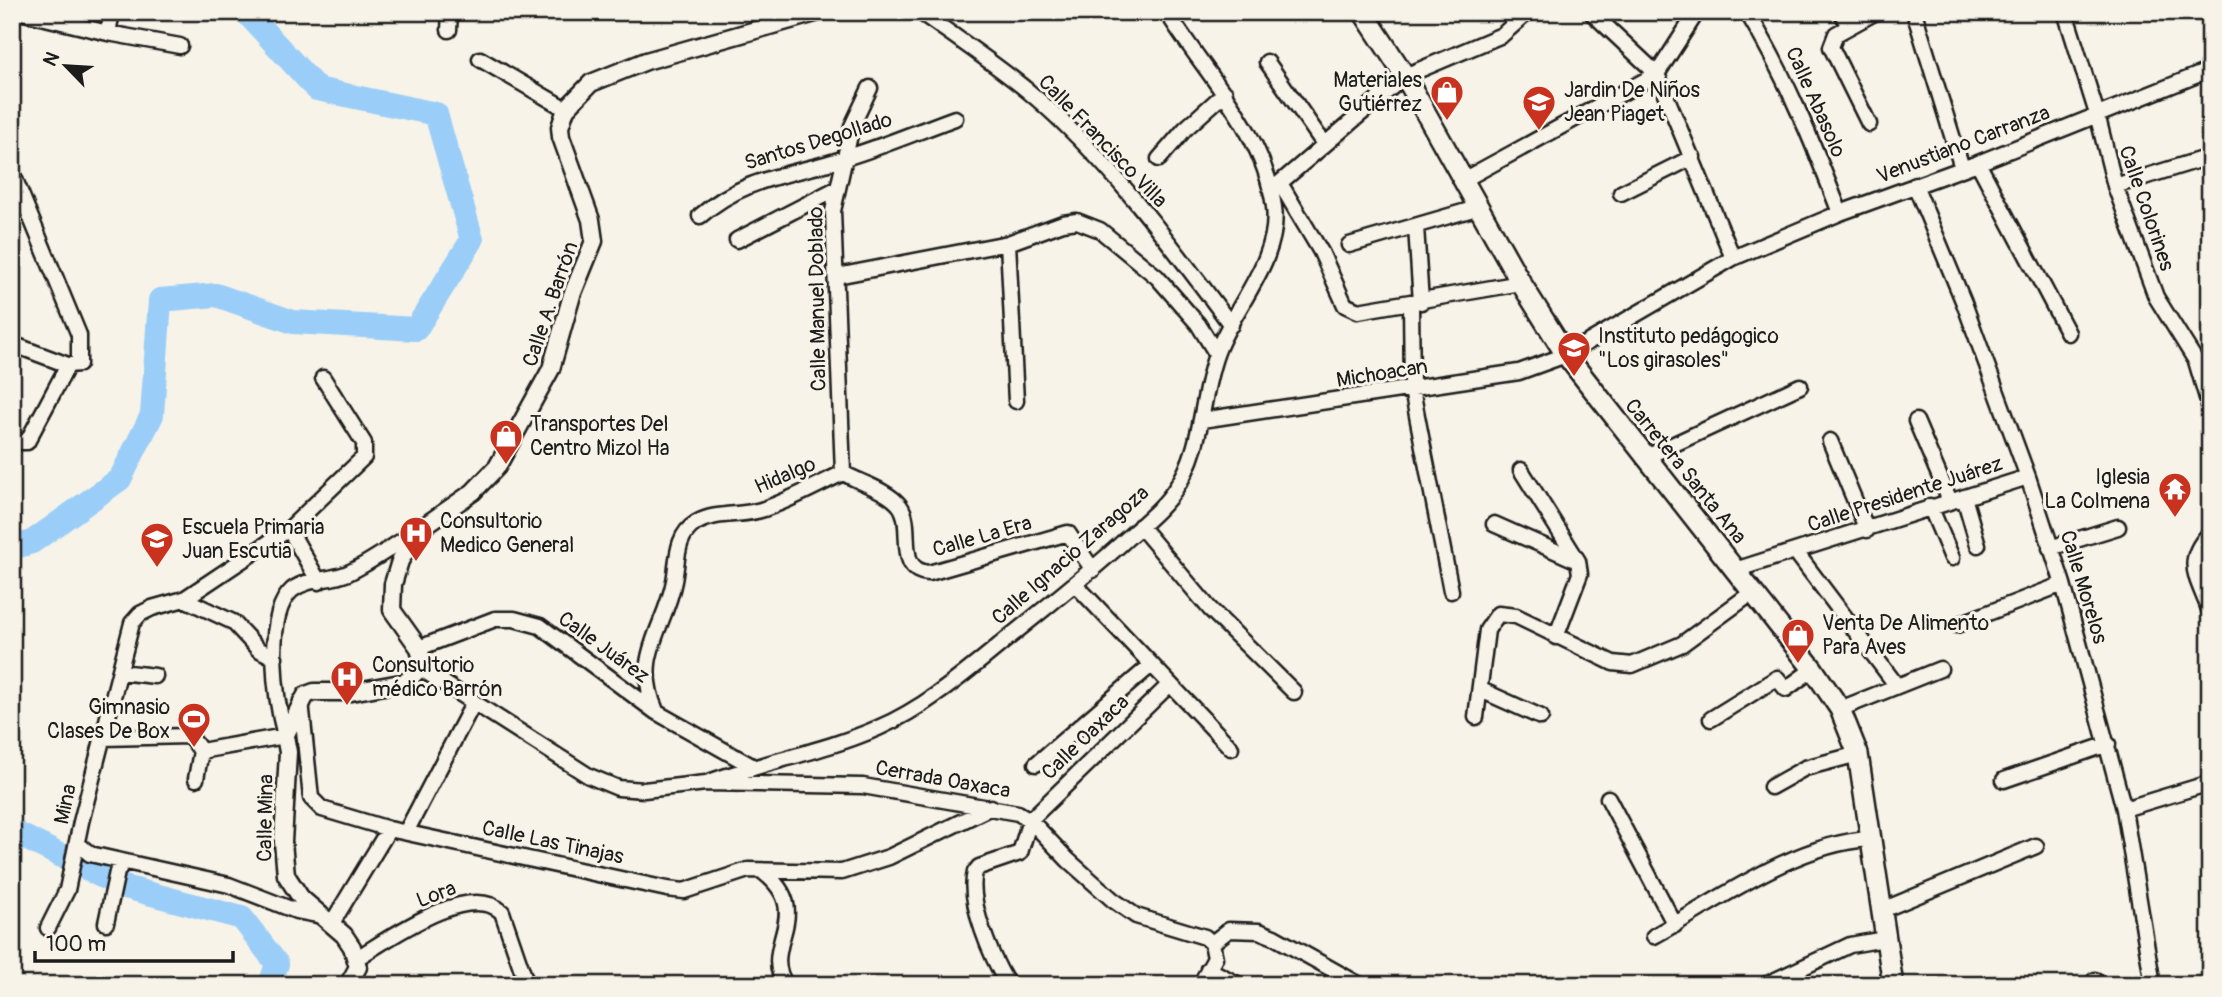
<svg xmlns="http://www.w3.org/2000/svg" width="2222" height="997" viewBox="0 0 2222 997" font-family="Pangolin,sans-serif">
  <style>
    .lines { fill: none; stroke-linecap: round; stroke-linejoin: round }
    .river { stroke: #9acef8; stroke-width: 24 }
    .minor-casing { stroke: #1c1c1c; stroke-width: 19 }
    .tertiary-casing { stroke: #1c1c1c; stroke-width: 21 }
    .secondary-casing { stroke: #1c1c1c; stroke-width: 24 }
    .minor { stroke: #f7f3e8; stroke-width: 14 }
    .tertiary { stroke: #f7f3e8; stroke-width: 16 }
    .secondary { stroke: #f7f3e8; stroke-width: 19 }
    .labels { text-anchor: middle; stroke-width: 6; stroke-linejoin: round; paint-order: stroke }
    .poi-label { font-size: 21px; fill: #1c1c1c; stroke: #f7f3e8; text-anchor: start }
    .street-label { font-size: 21px; fill: #1c1c1c; stroke: #f7f3e8 }
  </style>
  <rect width="100%" height="100%" fill="#f7f3e8"/>
  <filter id="ink" filterUnits="userSpaceOnUse"><feTurbulence type="fractalNoise" baseFrequency=".0143" numOctaves="2"/><feDisplacementMap in="SourceGraphic" scale="14" xChannelSelector="R" yChannelSelector="G"/><feConvolveMatrix kernelMatrix="1 2 1 2 8 2 1 2 1" color-interpolation-filters="sRGB"/></filter>
  <g filter="url(#ink)">
    <g class="lines">
      <path class="river" d="M 12,548 L 32,542 L 120,479 L 152,415 L 160,300 L 216,295 L 293,322 L 416,329 L 472,240 L 436,114 L 317,89 L 246,12
        M 12,831 L 121,886 L 242,918 L 277,964 L 270,985"/>
      <defs>
        <path id="minor" d="M 20,12 L 108,33 L 180,46
          M 920,12 C 957,38 994,63 1028,91 C 1107,157 1170,243 1231,325
          M 1591,12 L 1657,74 L 1733,258
          M 1747,12 C 1786,76 1813,143 1840,213
          M 1841,12 L 1849,26
          M 1914,12 L 1962,168
          M 2065,12 L 2097,114 L 2115,186 L 2156,297 L 2196,361 L 2210,408
          M 449,30 L 450,12
          M 108,33 L 112,12
          M 480,59 L 566,109
          M 1267,62 L 1324,144
          M 1869,124 L 1831,47 L 1836,34 L 1876,12
          M 1159,159 L 1185,129 L 1225,93
          M 1978,163 L 2068,333
          M 12,172 L 79,335 L 79,364 L 68,365 L 12,344
          M 1465,179 L 1657,74 L 1697,12
          M 1280,183 L 1321,252 L 1345,305 L 1358,311 L 1521,283
          M 1915,185 L 1964,303 L 2028,477 L 2063,584 L 2124,809 L 2153,985
          M 2115,186 L 2199,160 L 2210,166
          M 1275,187 L 1405,76 L 1502,35 L 1528,12
          M 1621,193 L 1693,157
          M 700,216 C 747,175 793,176 848,157 C 884,146 919,131 955,118
          M 1416,227 L 1421,302
          M 737,240 L 838,188
          M 1008,243 L 1016,401
          M 1349,245 L 1480,207
          M 837,276 L 1008,243 L 1063,223 L 1077,221 L 1100,230 L 1157,277 L 1198,324 L 1216,353
          M 1411,304 L 1412,390 L 1451,591
          M 1202,420 L 1519,372 L 1566,355 L 1733,258 L 1840,213 L 1978,163 L 2210,70
          M 1916,421 L 1950,501
          M 1830,441 L 1867,530
          M 12,442 L 27,442 L 68,365
          M 1644,458 L 1800,386
          M 1521,470 L 1578,561 L 1580,574 L 1556,637
          M 843,473 L 833,211 L 852,126 L 870,88
          M 843,473 C 859,482 889,491 900,506 C 915,526 894,571 929,573 L 1068,533 L 1093,570
          M 1964,497 L 1978,545
          M 1930,506 L 1952,558
          M 1494,524 L 1578,561
          M 1140,526 L 1210,609 L 1294,692
          M 289,529 L 319,582
          M 2210,533 C 2182,562 2198,578 2210,612
          M 2050,548 L 2118,527
          M 1795,551 L 1897,686
          M 1735,570 L 2028,477
          M 1075,584 L 1231,748
          M 184,599 L 233,622 L 258,649 L 275,658
          M 1957,625 L 2063,584
          M 419,648 L 495,619 L 514,619 L 540,626 L 656,712 L 752,766
          M 420,668 L 589,776 L 618,788 L 644,790 L 706,783 L 863,786 L 1018,813 L 1030,820 L 1068,860 L 1113,900 L 1136,916 L 1205,937 L 1212,943
          M 120,672 L 155,676
          M 1481,690 L 1541,717
          M 301,701 L 311,798 L 322,809 L 389,829 L 667,889 L 684,891 L 748,870 L 842,872 L 889,857 L 991,807
          M 1840,709 L 1940,669
          M 656,711 C 632,656 665,629 674,581 C 678,561 675,536 696,523 C 717,511 742,517 764,509 C 791,500 817,485 843,473
          M 1476,717 L 1487,630 L 1498,614 L 1516,616 L 1613,663 L 1632,665 L 1682,644 L 1753,592
          M 1711,719 L 1777,678 L 1786,689 L 1813,669
          M 103,738 L 190,736 L 201,751
          M 201,751 L 285,736 C 276,702 263,616 292,590 C 307,578 330,581 348,573 C 372,562 394,545 417,531
          M 1036,764 L 1150,666
          M 196,779 L 201,751
          M 2004,780 L 2108,744
          M 706,783 C 763,762 823,752 878,728 C 929,706 971,668 1013,634 C 1050,604 1087,575 1122,543 C 1140,526 1163,509 1176,488 C 1204,447 1200,397 1217,352 C 1234,306 1281,259 1274,207 C 1264,131 1205,74 1167,12
          M 1771,787 L 1805,768 L 1858,754
          M 1608,798 L 1675,925
          M 2124,809 L 2210,783
          M 406,832 L 474,702
          M 78,844 L 90,854 L 229,885 L 296,911 L 322,916
          M 762,871 C 818,914 758,946 786,985
          M 1880,911 L 2036,846
          M 106,923 L 117,872 L 123,862
          M 332,923 L 389,829
          M 48,928 L 67,890 L 81,822 L 132,623 L 140,614 L 152,608 L 184,599 L 289,529 L 364,457 L 364,443 L 323,378
          M 1654,936 C 1719,900 1794,844 1869,839
          M 1212,943 L 1229,930 L 1259,931 L 1274,937 L 1360,985
          M 357,958 C 389,939 468,881 502,912 L 527,985
          M 1208,969 L 1239,985
          M 2095,980 L 2096,985
          M 1008,985 C 992,958 967,903 975,872 L 979,867 L 1020,853 L 1030,820 L 1169,685
          M 1200,985 L 1215,958 L 1212,943
          M 1765,985 L 1850,945 L 1885,939"/>
        <path id="tertiary" d="M 348,985 L 358,967 L 352,947 L 344,935 L 301,898 L 286,875 L 283,842 L 288,752 L 285,736 L 306,695 L 314,692 L 351,692 L 406,682 L 420,668 L 422,660 L 419,648 L 392,610 L 393,584 L 400,561 L 417,531 L 473,492 L 497,467 L 551,369 L 572,295 L 594,241 L 591,220 L 561,137 L 560,127 L 566,109 L 591,83 L 646,61 L 819,12"/>
        <path id="secondary" d="M 1363,12 L 1405,76 L 1521,283 L 1566,355 L 1813,669 L 1840,709 L 1858,754 L 1893,985"/>
      </defs>
      <use href="#minor" class="minor-casing"/>
      <use href="#tertiary" class="tertiary-casing"/>
      <use href="#secondary" class="secondary-casing"/>
      <use href="#minor" class="minor"/>
      <use href="#tertiary" class="tertiary"/>
      <use href="#secondary" class="secondary"/>
    </g>
  </g>
  <defs>
    <symbol id="shop-pin" viewBox="-11 -11 22 30"><path d="M0 17L-7.5 6A9.5 9.5 0 1 1 7.5 6Z" fill="#c8321e" stroke="#f7f3e8"/><path d="M-5-2.5h2.3a2.7 3.5 0 0 1 5.4 0H5L5.5 6h-11ZM-1.5-2.5h3a1.5 2.3 0 0 0-3 0Z" fill="#fff"/></symbol>
    <symbol id="school-pin" viewBox="-11 -11 22 30"><path d="M0 17L-7.5 6A9.5 9.5 0 1 1 7.5 6Z" fill="#c8321e" stroke="#f7f3e8"/><path d="M0-5L7-2L0 1L-7-2ZM-4 1L0 2.5L4 1V4Q0 6-4 4Z" fill="#fff"/></symbol>
    <symbol id="temple-pin" viewBox="-11 -11 22 30"><path d="M0 17L-7.5 6A9.5 9.5 0 1 1 7.5 6Z" fill="#c8321e" stroke="#f7f3e8"/><path d="M0-6L5-2H3V0L6.5 2.5H4V6H1.5V3h-3V6H-4V2.5H-6.5L-3 0V-2H-5Z" fill="#fff"/></symbol>
    <symbol id="hospital-pin" viewBox="-11 -11 22 30"><path d="M0 17L-7.5 6A9.5 9.5 0 1 1 7.5 6Z" fill="#c8321e" stroke="#f7f3e8"/><path d="M-5-5h3v3.5h4V-5h3V5h-3V1.5h-4V5h-3Z" fill="#fff"/></symbol>
    <symbol id="stadium-pin" viewBox="-11 -11 22 30"><path d="M0 17L-7.5 6A9.5 9.5 0 1 1 7.5 6Z" fill="#c8321e" stroke="#f7f3e8"/><path d="M0-5a6.5 5 0 1 0 0 10a6.5 5 0 1 0 0-10ZM-3.5-1.8h7v3.6h-7Z" fill="#fff"/></symbol>
  </defs>
  <g fill-rule="evenodd">
    <use href="#shop-pin" x="1428" y="73" width="38" height="52"/>
    <use href="#school-pin" x="1520" y="83" width="38" height="52"/>
    <use href="#school-pin" x="1555" y="329" width="38" height="52"/>
    <use href="#shop-pin" x="487" y="417" width="38" height="52"/>
    <use href="#temple-pin" x="2156" y="470" width="38" height="52"/>
    <use href="#hospital-pin" x="397" y="514" width="38" height="52"/>
    <use href="#school-pin" x="138" y="520" width="38" height="52"/>
    <use href="#shop-pin" x="1779" y="616" width="38" height="52"/>
    <use href="#hospital-pin" x="328" y="658" width="38" height="52"/>
    <use href="#stadium-pin" x="175" y="700" width="38" height="52"/>
  </g>
  <g class="labels">
    <g class="poi-label">
      <text x="1422" y="87" text-anchor="end">Materiales<tspan x="1422" dy="24">Gutiérrez</tspan></text>
      <text x="1564" y="97">Jardin De Niños<tspan x="1564" dy="24">Jean Piaget</tspan></text>
      <text x="1598" y="343">Instituto pedágogico<tspan x="1598" dy="24">"Los girasoles"</tspan></text>
      <text x="530" y="431">Transportes Del<tspan x="530" dy="24">Centro Mizol Ha</tspan></text>
      <text x="2150" y="484" text-anchor="end">Iglesia<tspan x="2150" dy="24">La Colmena</tspan></text>
      <text x="440" y="528">Consultorio<tspan x="440" dy="24">Medico General</tspan></text>
      <text x="182" y="534">Escuela Primaria<tspan x="182" dy="24">Juan Escutia</tspan></text>
      <text x="1822" y="630">Venta De Alimento<tspan x="1822" dy="24">Para Aves</tspan></text>
      <text x="372" y="672">Consultorio<tspan x="372" dy="24">médico Barrón</tspan></text>
      <text x="170" y="714" text-anchor="end">Gimnasio<tspan x="170" dy="24">Clases De Box</tspan></text>
    </g>
    <g class="street-label">
      <text transform="translate(1816 102) rotate(66)" y="7">Calle Abasolo</text>
      <text transform="translate(818 141) rotate(-17)" y="7">Santos Degollado</text>
      <text transform="translate(1103 141) rotate(46)" y="7">Calle Francisco Villa</text>
      <text transform="translate(1963 144) rotate(-21)" y="7">Venustiano Carranza</text>
      <text transform="translate(2147 208) rotate(71)" y="7">Calle Colorines</text>
      <text transform="translate(817 299) rotate(-91)" y="7">Calle Manuel Doblado</text>
      <text transform="translate(550 304) rotate(-71)" y="7">Calle A. Barrón</text>
      <text transform="translate(1382 373) rotate(-9)" y="7">Michoacan</text>
      <text transform="translate(1686 471) rotate(51)" y="7">Carretera Santa Ana</text>
      <text transform="translate(785 475) rotate(-23)" y="7">Hidalgo</text>
      <text transform="translate(1905 494) rotate(-18)" y="7">Calle Presidente Juárez</text>
      <text transform="translate(982 536) rotate(-16)" y="7">Calle La Era</text>
      <text transform="translate(1070 555) rotate(-41)" y="7">Calle Ignacio Zaragoza</text>
      <text transform="translate(2084 587) rotate(73)" y="7">Calle Morelos</text>
      <text transform="translate(604 647) rotate(36)" y="7">Calle Juárez</text>
      <text transform="translate(1085 737) rotate(-44)" y="7">Calle Oaxaca</text>
      <text transform="translate(943 779) rotate(10)" y="7">Cerrada Oaxaca</text>
      <text transform="translate(65 804) rotate(-78)" y="7">Mina</text>
      <text transform="translate(265 818) rotate(-89)" y="7">Calle Mina</text>
      <text transform="translate(553 842) rotate(12)" y="7">Calle Las Tinajas</text>
      <text transform="translate(436 894) rotate(-21)" y="7">Lora</text>
    </g>
  </g>
  <rect width="2222" height="997" fill="none" stroke="#f7f3e8" stroke-width="42"/>
  <rect x="21" y="21" width="2180" height="955" fill="none" stroke="#1c1c1c" stroke-width="2.5" filter="url(#ink)"/>
  <g transform="translate(66 66) rotate(295)" stroke="#f7f3e8" stroke-width="5" paint-order="stroke">
  <path d="M0-5L12 26L0 18L-12 26Z" fill="#1c1c1c"/>
  <text y="-10" font-size="19" font-weight="bold" text-anchor="middle" fill="#1c1c1c">N</text>
  </g>
  <path d="M35 951v10h198v-10" fill="none" stroke="#1c1c1c" stroke-width="3.5"/>
  <text x="46" y="951" font-size="21" fill="#1c1c1c" stroke="#f7f3e8" stroke-width="5" paint-order="stroke">100 m</text>
</svg>
